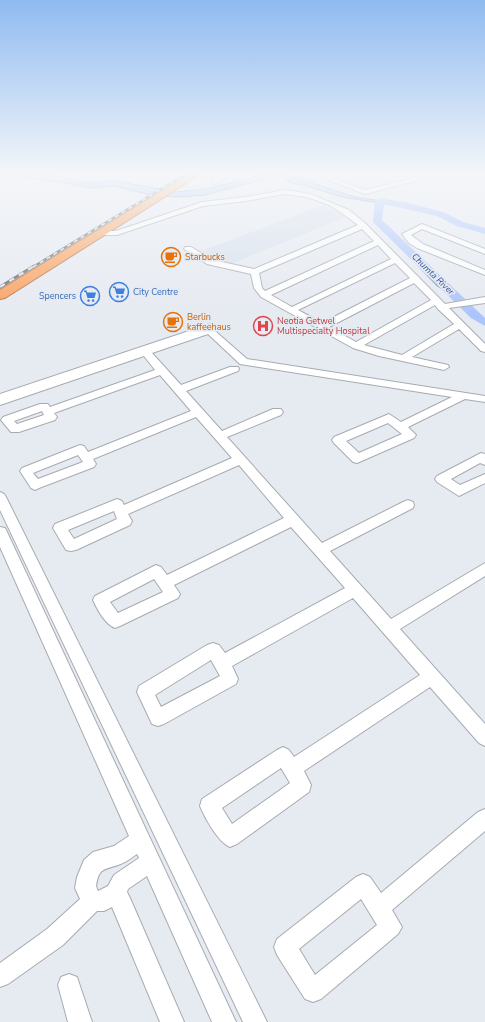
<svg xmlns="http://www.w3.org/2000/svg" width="485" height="1022" viewBox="0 0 485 1022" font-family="'Nunito Sans',sans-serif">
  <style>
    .built { fill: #d7e0ed }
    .water { fill: #abc5fc; stroke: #8093ba }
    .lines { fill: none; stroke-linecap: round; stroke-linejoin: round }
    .stream-far1 { stroke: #8093ba; stroke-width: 1.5 }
    .stream { stroke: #8093ba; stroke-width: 2 }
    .river { fill: #abc5fc; fill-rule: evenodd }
    .minor-casing { stroke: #a7abb1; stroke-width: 2 }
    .highway-casing { stroke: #ad7347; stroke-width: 2 }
    .minor { fill: #fff; fill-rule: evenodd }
    .highway { fill: #fca15d; fill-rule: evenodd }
    .rail-far1-casing { stroke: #6b6e72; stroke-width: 2.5 }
    .rail-casing { stroke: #6b6e72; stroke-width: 3 }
    .rail-far1 { stroke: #e6eaf1; stroke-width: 1.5; stroke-dasharray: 4; stroke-linecap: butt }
    .rail { stroke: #e6eaf1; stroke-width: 2; stroke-dasharray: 5.5; stroke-linecap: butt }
    .labels { text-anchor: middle; stroke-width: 3.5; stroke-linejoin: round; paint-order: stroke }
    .far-food-label { font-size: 9px; fill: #c56008; stroke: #e6eaf1; text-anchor: start }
    .far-water-label { font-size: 9px; font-style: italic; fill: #2f519f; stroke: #e6eaf1 }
    .far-shop-label { font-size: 9px; fill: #366cbe; stroke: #e6eaf1; text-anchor: start }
    .far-health-label { font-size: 9px; fill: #be3a42; stroke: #e6eaf1; text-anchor: start }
  </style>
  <rect width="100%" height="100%" fill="#e6eaf1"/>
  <path class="built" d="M 323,205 L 345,217 L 231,264 L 211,261 L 199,252 Z"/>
  <path class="water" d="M 0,173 L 58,176 L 85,183 L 115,181 L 176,192 L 206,189 L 271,173 L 311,180 L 318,185 L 355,197 L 401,204 L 397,206 L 342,197 L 304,185 L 294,184 L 283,179 L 284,177 L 282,176 L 269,177 L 250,183 L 205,195 L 180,197 L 155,196 L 114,186 L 90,188 L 54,181 L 0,176 Z"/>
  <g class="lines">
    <path class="stream-far1" d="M 419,261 L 418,265 L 420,267"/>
    <path class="stream" d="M 419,266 L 438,286 L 454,295"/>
    <path class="river" d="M 380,198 L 409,203 L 443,212 L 463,222 L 485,228 L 485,234 L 457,226 L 437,216 L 384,204 L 382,220 L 485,318 L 485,326 L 471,318 L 374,223 L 373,221 L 375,201 Z"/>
    <defs>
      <path id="minor" d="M 107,172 L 114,172 L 111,174 Z
        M 227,172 L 234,172 L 216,184 L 212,184 L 212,182 Z
        M 322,172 L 328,172 L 327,174 L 328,176 L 365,190 L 439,172 L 449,172 L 365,194 L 324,178 L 320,174 Z
        M 464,172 L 485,174 L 485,178 L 472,176 Z
        M 285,190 L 310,194 L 349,210 L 366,224 L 445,304 L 485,297 L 485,303 L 449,308 L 485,344 L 485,352 L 481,351 L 459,329 L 412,357 L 448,365 L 449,367 L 444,370 L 379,356 L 353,348 L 261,297 L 254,288 L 251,274 L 207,264 L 184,249 L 185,247 L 191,247 L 213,260 L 254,269 L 358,225 L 343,214 L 329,205 L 307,197 L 285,194 L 246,201 L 203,206 L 117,235 L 102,235 L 98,233 L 102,231 L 116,231 L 202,202 L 246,197 ZM 362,229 L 374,241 L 265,291 L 262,288 L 259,273 ZM 378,245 L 391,259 L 292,307 L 271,295 ZM 395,263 L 410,278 L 322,323 L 298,310 ZM 414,283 L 431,300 L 356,342 L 329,327 ZM 435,305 L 438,309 L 454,324 L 402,355 L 364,345 Z
        M 422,224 L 485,249 L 485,254 L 422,229 L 411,235 L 423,244 L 485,270 L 485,275 L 417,248 L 409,243 L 402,234 Z
        M 210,324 L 213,325 L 217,329 L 215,331 L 247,359 L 485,396 L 485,402 L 465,399 L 408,427 L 416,435 L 414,438 L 357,463 L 353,462 L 334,443 L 332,440 L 334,437 L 389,414 L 401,422 L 452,397 L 240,364 L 208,334 L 152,353 L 181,385 L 230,367 L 238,367 L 239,369 L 238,371 L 186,391 L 222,431 L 273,409 L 281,409 L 283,412 L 281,415 L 227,437 L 322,543 L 403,502 L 408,500 L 413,502 L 414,505 L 413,508 L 330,551 L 391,619 L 485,563 L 485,576 L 400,629 L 485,724 L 485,746 L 479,743 L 430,687 L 304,771 L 311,785 L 309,792 L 237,844 L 230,847 C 218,842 205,818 200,806 L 202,799 L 277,750 L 283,747 L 289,750 L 294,757 L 420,675 L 353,598 L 232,666 L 238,679 L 236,684 L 164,724 L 158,726 L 152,724 L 137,692 L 139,686 L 207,645 L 213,643 L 219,645 L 225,653 L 345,588 L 291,527 L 174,585 L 180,594 L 178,598 L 120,626 L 115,628 C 105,624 97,609 93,600 L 95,596 L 156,565 L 161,567 L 167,575 L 284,518 L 239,465 L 128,514 L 132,521 L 130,525 L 76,550 L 71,551 L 66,550 L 53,528 L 55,524 L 117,499 L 122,501 L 124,505 L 232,458 L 196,417 L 93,459 L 96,464 L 94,467 L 39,488 L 35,490 L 31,488 L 20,471 L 22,468 L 80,445 L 84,446 L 88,452 L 191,411 L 160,375 L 54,413 L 57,417 L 55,420 L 19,432 L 11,432 L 1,420 L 3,417 L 40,404 L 48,404 L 50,407 L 155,370 L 144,356 L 0,405 L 0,394 ZM 42,411 L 44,415 L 17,424 L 14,421 ZM 388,423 L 402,434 L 359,453 L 346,441 ZM 78,455 L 83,462 L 38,479 L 33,473 ZM 114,511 L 117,519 L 74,539 L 68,530 ZM 154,579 L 163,592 L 118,613 L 110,602 ZM 211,660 L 220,676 L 161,707 L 155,695 ZM 281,768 L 290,783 L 232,824 L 222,808 Z
        M 481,453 L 485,454 L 485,465 L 480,463 L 451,479 L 460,485 L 485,474 L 485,483 L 459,496 L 437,482 L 435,479 L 437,476 Z
        M 0,492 L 4,494 L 6,497 L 267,1022 L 243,1022 L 0,510 Z
        M 0,527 L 5,528 L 7,532 L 236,1022 L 212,1022 L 147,876 L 128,889 L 127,892 L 130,898 L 184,1022 L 160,1022 L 112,907 L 104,911 L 97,911 L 63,945 L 8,984 L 0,987 L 0,963 L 47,929 L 80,899 L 75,888 L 77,877 L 84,860 L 93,852 L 114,846 L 129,836 L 0,547 ZM 137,854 L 139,858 L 114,875 L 108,886 L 98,891 L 96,886 C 99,868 103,870 118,865 C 125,863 131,858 137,854 Z
        M 485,809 L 485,831 L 392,910 L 402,927 L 398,934 L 321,999 L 313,1002 L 305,999 L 277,955 L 274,947 L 277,939 L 356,877 L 363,874 L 370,877 L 381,893 L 478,812 ZM 361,899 L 377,925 L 315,975 L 299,949 Z
        M 69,974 L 77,977 L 92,1022 L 68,1022 L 58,985 L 61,977 Z"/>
      <path id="highway" d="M 193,172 L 204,172 L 5,298 L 0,299 L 0,290 Z"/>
    </defs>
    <use href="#minor" class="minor-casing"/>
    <use href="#highway" class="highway-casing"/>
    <use href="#minor" class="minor"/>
    <use href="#highway" class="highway"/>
    <defs>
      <path id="rail-far1" d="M 33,267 L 189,172"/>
      <path id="rail" d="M 0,287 L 34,266"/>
    </defs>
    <use href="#rail-far1" class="rail-far1-casing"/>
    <use href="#rail" class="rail-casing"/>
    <use href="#rail-far1" class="rail-far1"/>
    <use href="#rail" class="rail"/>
  </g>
  <linearGradient id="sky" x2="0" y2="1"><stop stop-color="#8fbbf0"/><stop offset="0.55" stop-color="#f4f6f9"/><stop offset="1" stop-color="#f4f6f9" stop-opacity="0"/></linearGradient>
  <rect width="485" height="315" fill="url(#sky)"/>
  <defs>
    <symbol id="cafe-ring" viewBox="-11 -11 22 22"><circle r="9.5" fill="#e6eaf1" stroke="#e8710a" stroke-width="1.5"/><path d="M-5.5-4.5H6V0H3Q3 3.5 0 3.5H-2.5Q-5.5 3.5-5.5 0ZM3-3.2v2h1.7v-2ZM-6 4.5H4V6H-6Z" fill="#e8710a"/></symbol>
    <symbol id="supermarket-ring" viewBox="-11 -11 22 22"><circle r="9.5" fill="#e6eaf1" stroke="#3f7fe0" stroke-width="1.5"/><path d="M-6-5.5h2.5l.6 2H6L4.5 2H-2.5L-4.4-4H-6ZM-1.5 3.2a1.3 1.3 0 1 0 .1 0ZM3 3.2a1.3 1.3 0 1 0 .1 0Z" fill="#3f7fe0"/></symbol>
    <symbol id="hospital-ring" viewBox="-11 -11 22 22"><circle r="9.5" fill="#e6eaf1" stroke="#e0444e" stroke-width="1.5"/><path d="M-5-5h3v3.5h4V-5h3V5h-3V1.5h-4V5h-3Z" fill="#e0444e"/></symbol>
  </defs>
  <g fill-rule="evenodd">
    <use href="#cafe-ring" x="160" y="246" width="22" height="22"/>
    <use href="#supermarket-ring" x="108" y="281" width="22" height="22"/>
    <use href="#supermarket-ring" x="79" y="285" width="22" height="22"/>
    <use href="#cafe-ring" x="162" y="311" width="22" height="22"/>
    <use href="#hospital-ring" x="252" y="315" width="22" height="22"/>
  </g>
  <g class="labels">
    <g class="far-food-label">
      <text x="185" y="260">Starbucks</text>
      <text x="187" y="320">Berlin<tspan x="187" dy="10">kaffeehaus</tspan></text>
    </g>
    <g class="far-water-label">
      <text transform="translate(433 274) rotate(44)" y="3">Chumta River</text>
    </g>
    <g class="far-shop-label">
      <text x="133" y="295">City Centre</text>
      <text x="76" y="299" text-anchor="end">Spencers</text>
    </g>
    <g class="far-health-label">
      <text x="277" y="324">Neotia Getwel<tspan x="277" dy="10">Multispecialty Hospital</tspan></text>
    </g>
  </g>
</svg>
